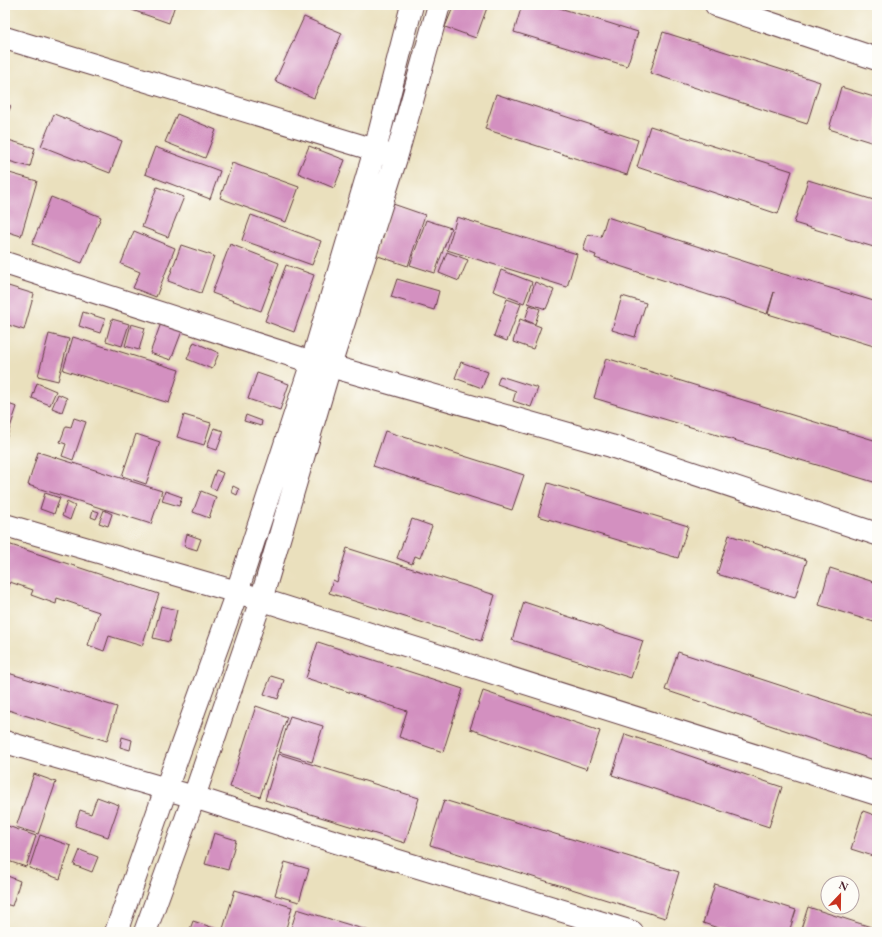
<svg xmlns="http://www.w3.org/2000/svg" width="882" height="937" viewBox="0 0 882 937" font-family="'EB Garamond',serif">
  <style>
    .building { fill: #d390c0 }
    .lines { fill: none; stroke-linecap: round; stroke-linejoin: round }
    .street-casing { stroke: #623c41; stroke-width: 24 }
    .street { stroke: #fff; stroke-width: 22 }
  </style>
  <rect width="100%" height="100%" fill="#fdfcf7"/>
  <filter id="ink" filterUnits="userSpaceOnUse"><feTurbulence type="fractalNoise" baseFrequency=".025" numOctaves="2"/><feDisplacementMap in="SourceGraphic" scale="8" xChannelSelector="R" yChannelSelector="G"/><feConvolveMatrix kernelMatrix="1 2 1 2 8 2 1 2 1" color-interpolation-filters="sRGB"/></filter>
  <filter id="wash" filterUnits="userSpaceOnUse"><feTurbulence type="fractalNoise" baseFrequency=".012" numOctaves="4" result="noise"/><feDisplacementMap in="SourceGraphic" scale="16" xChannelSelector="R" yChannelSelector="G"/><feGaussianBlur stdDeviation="0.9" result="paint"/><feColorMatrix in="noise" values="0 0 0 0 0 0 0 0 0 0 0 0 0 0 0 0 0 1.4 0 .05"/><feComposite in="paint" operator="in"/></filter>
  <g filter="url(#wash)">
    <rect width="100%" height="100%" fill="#eae0bd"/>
    <g id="blocks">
      <path class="building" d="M 133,5 L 175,5 L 169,23 L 132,10 Z
        M 454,5 L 488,5 L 476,38 L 445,27 Z
        M 522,5 L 550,5 L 638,32 L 627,66 L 514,32 Z
        M 304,17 L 342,33 L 314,98 L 275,81 Z
        M 663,32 L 820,82 L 807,124 L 650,73 Z
        M 841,87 L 877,98 L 877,144 L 829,129 Z
        M 496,94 L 638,140 L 627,175 L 485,129 Z
        M 5,104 L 11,106 L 6,117 L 5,117 Z
        M 54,114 L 122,141 L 110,173 L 41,146 Z
        M 177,114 L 216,130 L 205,158 L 165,142 Z
        M 650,126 L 792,171 L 778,214 L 637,167 Z
        M 5,139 L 35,148 L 30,167 L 5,160 Z
        M 309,146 L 345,160 L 334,188 L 298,173 Z
        M 155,147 L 220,171 L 210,199 L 145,174 Z
        M 232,163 L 299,187 L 286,222 L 220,198 Z
        M 6,172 L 37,181 L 21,236 L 5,231 Z
        M 808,180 L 877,201 L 877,248 L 794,223 Z
        M 157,187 L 184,197 L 168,237 L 142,227 Z
        M 51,197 L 101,217 L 82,263 L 32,244 Z
        M 393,204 L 425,215 L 408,266 L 375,255 Z
        M 251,215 L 321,241 L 312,265 L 242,240 Z
        M 457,217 L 577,254 L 567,287 L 447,250 Z
        M 607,217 L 780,273 L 877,302 L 877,347 L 768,314 L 774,292 L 767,314 L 595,258 L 596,255 L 583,250 L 588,234 L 601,237 Z
        M 426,220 L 451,228 L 435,273 L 410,265 Z
        M 134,231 L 175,248 L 156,297 L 133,288 L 140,272 L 121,264 Z
        M 230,244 L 279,263 L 261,311 L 212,293 Z
        M 181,245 L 214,256 L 201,293 L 168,281 Z
        M 447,252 L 468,260 L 459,281 L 439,273 Z
        M 286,265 L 314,275 L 294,332 L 265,321 Z
        M 501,270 L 532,282 L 524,303 L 493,291 Z
        M 397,279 L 439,291 L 434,310 L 391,297 Z
        M 535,282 L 554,290 L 546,309 L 528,303 Z
        M 5,285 L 34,294 L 24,330 L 5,324 Z
        M 622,296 L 646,303 L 635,337 L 612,330 Z
        M 507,299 L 521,304 L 507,341 L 494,336 Z
        M 530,305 L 540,309 L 535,324 L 525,320 Z
        M 83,312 L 105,319 L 100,333 L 79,326 Z
        M 112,319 L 129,324 L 122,346 L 106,341 Z
        M 520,319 L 541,327 L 533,349 L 513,342 Z
        M 161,323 L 182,331 L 171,360 L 150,353 Z
        M 131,324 L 145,328 L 139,350 L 125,346 Z
        M 49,334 L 69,339 L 58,381 L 38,376 Z
        M 73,337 L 179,370 L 169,403 L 63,370 Z
        M 194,342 L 219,353 L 212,369 L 187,359 Z
        M 606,358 L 877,441 L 877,483 L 594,398 Z
        M 461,362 L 488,372 L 482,388 L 455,378 Z
        M 257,373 L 289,384 L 280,410 L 248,399 Z
        M 500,376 L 538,388 L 531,407 L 513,401 L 516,391 L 497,384 Z
        M 37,383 L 56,391 L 50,405 L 32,398 Z
        M 58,394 L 67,398 L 62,412 L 52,408 Z
        M 5,403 L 17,407 L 5,442 Z
        M 184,415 L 211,423 L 204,445 L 177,437 Z
        M 246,415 L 262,421 L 261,426 L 244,421 Z
        M 74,418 L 86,422 L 73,460 L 62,456 L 66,444 L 60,442 L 66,426 L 71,427 Z
        M 214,428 L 224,431 L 217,450 L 207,447 Z
        M 385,431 L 524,475 L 512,510 L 373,466 Z
        M 136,434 L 160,442 L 146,484 L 122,476 Z
        M 38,452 L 162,491 L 151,524 L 28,485 Z
        M 216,470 L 223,473 L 216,490 L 210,487 Z
        M 548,483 L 688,526 L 678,558 L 538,516 Z
        M 233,486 L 239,489 L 237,495 L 231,492 Z
        M 165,491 L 182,497 L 179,506 L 162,501 Z
        M 201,491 L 216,497 L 209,518 L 193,512 Z
        M 45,493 L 60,498 L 54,514 L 40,509 Z
        M 67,502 L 75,506 L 70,520 L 62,516 Z
        M 93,510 L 99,512 L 96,519 L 91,517 Z
        M 104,510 L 112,514 L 108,526 L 99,523 Z
        M 412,519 L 432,526 L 420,558 L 415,556 L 412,564 L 397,558 Z
        M 187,534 L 201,539 L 197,550 L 184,546 Z
        M 729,535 L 807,560 L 795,598 L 717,574 Z
        M 8,544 L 159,594 L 142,646 L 109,636 L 104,651 L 88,645 L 99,612 L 57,598 L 56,604 L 31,595 L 33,590 L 10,582 L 5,595 L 5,553 Z
        M 347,548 L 495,595 L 481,641 L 329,593 L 333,580 L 337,582 Z
        M 830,568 L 877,583 L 877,623 L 819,605 Z
        M 524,602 L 643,641 L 631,678 L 512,640 Z
        M 161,606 L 177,610 L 169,642 L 153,638 Z
        M 318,642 L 463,689 L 443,752 L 399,737 L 407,711 L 306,678 Z
        M 678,652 L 877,717 L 877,761 L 665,690 Z
        M 5,672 L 117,707 L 107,741 L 5,709 Z
        M 271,676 L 284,680 L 278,699 L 264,694 Z
        M 483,691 L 600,731 L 587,769 L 470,729 Z
        M 256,706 L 287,717 L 260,797 L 230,787 Z
        M 290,716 L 323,726 L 312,762 L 279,752 Z
        M 625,734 L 782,787 L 769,827 L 612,775 Z
        M 122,737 L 132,740 L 130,750 L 120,747 Z
        M 279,754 L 419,798 L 405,843 L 265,800 Z
        M 34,774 L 56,782 L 38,834 L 16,827 Z
        M 97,797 L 119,805 L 108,837 L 75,826 L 80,810 L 91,814 Z
        M 444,800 L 679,872 L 665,918 L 430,845 Z
        M 863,811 L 877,816 L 877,842 L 873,856 L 851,849 Z
        M 5,825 L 36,836 L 26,867 L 5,860 Z
        M 214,833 L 236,840 L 228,870 L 205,864 Z
        M 40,835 L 71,846 L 60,879 L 29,868 Z
        M 80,850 L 98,857 L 92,872 L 74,865 Z
        M 285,862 L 309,869 L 299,902 L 275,895 Z
        M 5,875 L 20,881 L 12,906 L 5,904 Z
        M 715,884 L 796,910 L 789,932 L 730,932 L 703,923 Z
        M 235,890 L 292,907 L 285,932 L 222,932 Z
        M 808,907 L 871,927 L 869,932 L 800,932 Z
        M 297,909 L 373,932 L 290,932 Z
        M 193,921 L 217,929 L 216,932 L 189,932 Z"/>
    </g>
  </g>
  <g filter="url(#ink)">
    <use href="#blocks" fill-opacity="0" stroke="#623c41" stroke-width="1"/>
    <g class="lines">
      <defs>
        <path id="street" d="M 716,5 L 877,59
          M 5,38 L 375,150 L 388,155
          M 5,263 L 312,362 L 330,366 L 611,446 L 877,534
          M 5,525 L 237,592 L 877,794
          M 5,742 L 194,797 L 336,842 L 632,932
          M 116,932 L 166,789 L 237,592 L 312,362 L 375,150 L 412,5
          M 145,932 L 194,797 L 261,600 L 330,366 L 396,158 L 439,5"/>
      </defs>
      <use href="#street" class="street-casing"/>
      <use href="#street" class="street"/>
    </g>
  </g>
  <rect width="882" height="937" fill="none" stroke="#fdfcf7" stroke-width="20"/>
  <g transform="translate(840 895) rotate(22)"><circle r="19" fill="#fdfcf7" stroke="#b5a4a5"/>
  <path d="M0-3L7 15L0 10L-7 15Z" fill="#c8321e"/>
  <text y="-6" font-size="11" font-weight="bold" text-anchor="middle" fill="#4a1f2b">N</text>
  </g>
</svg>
